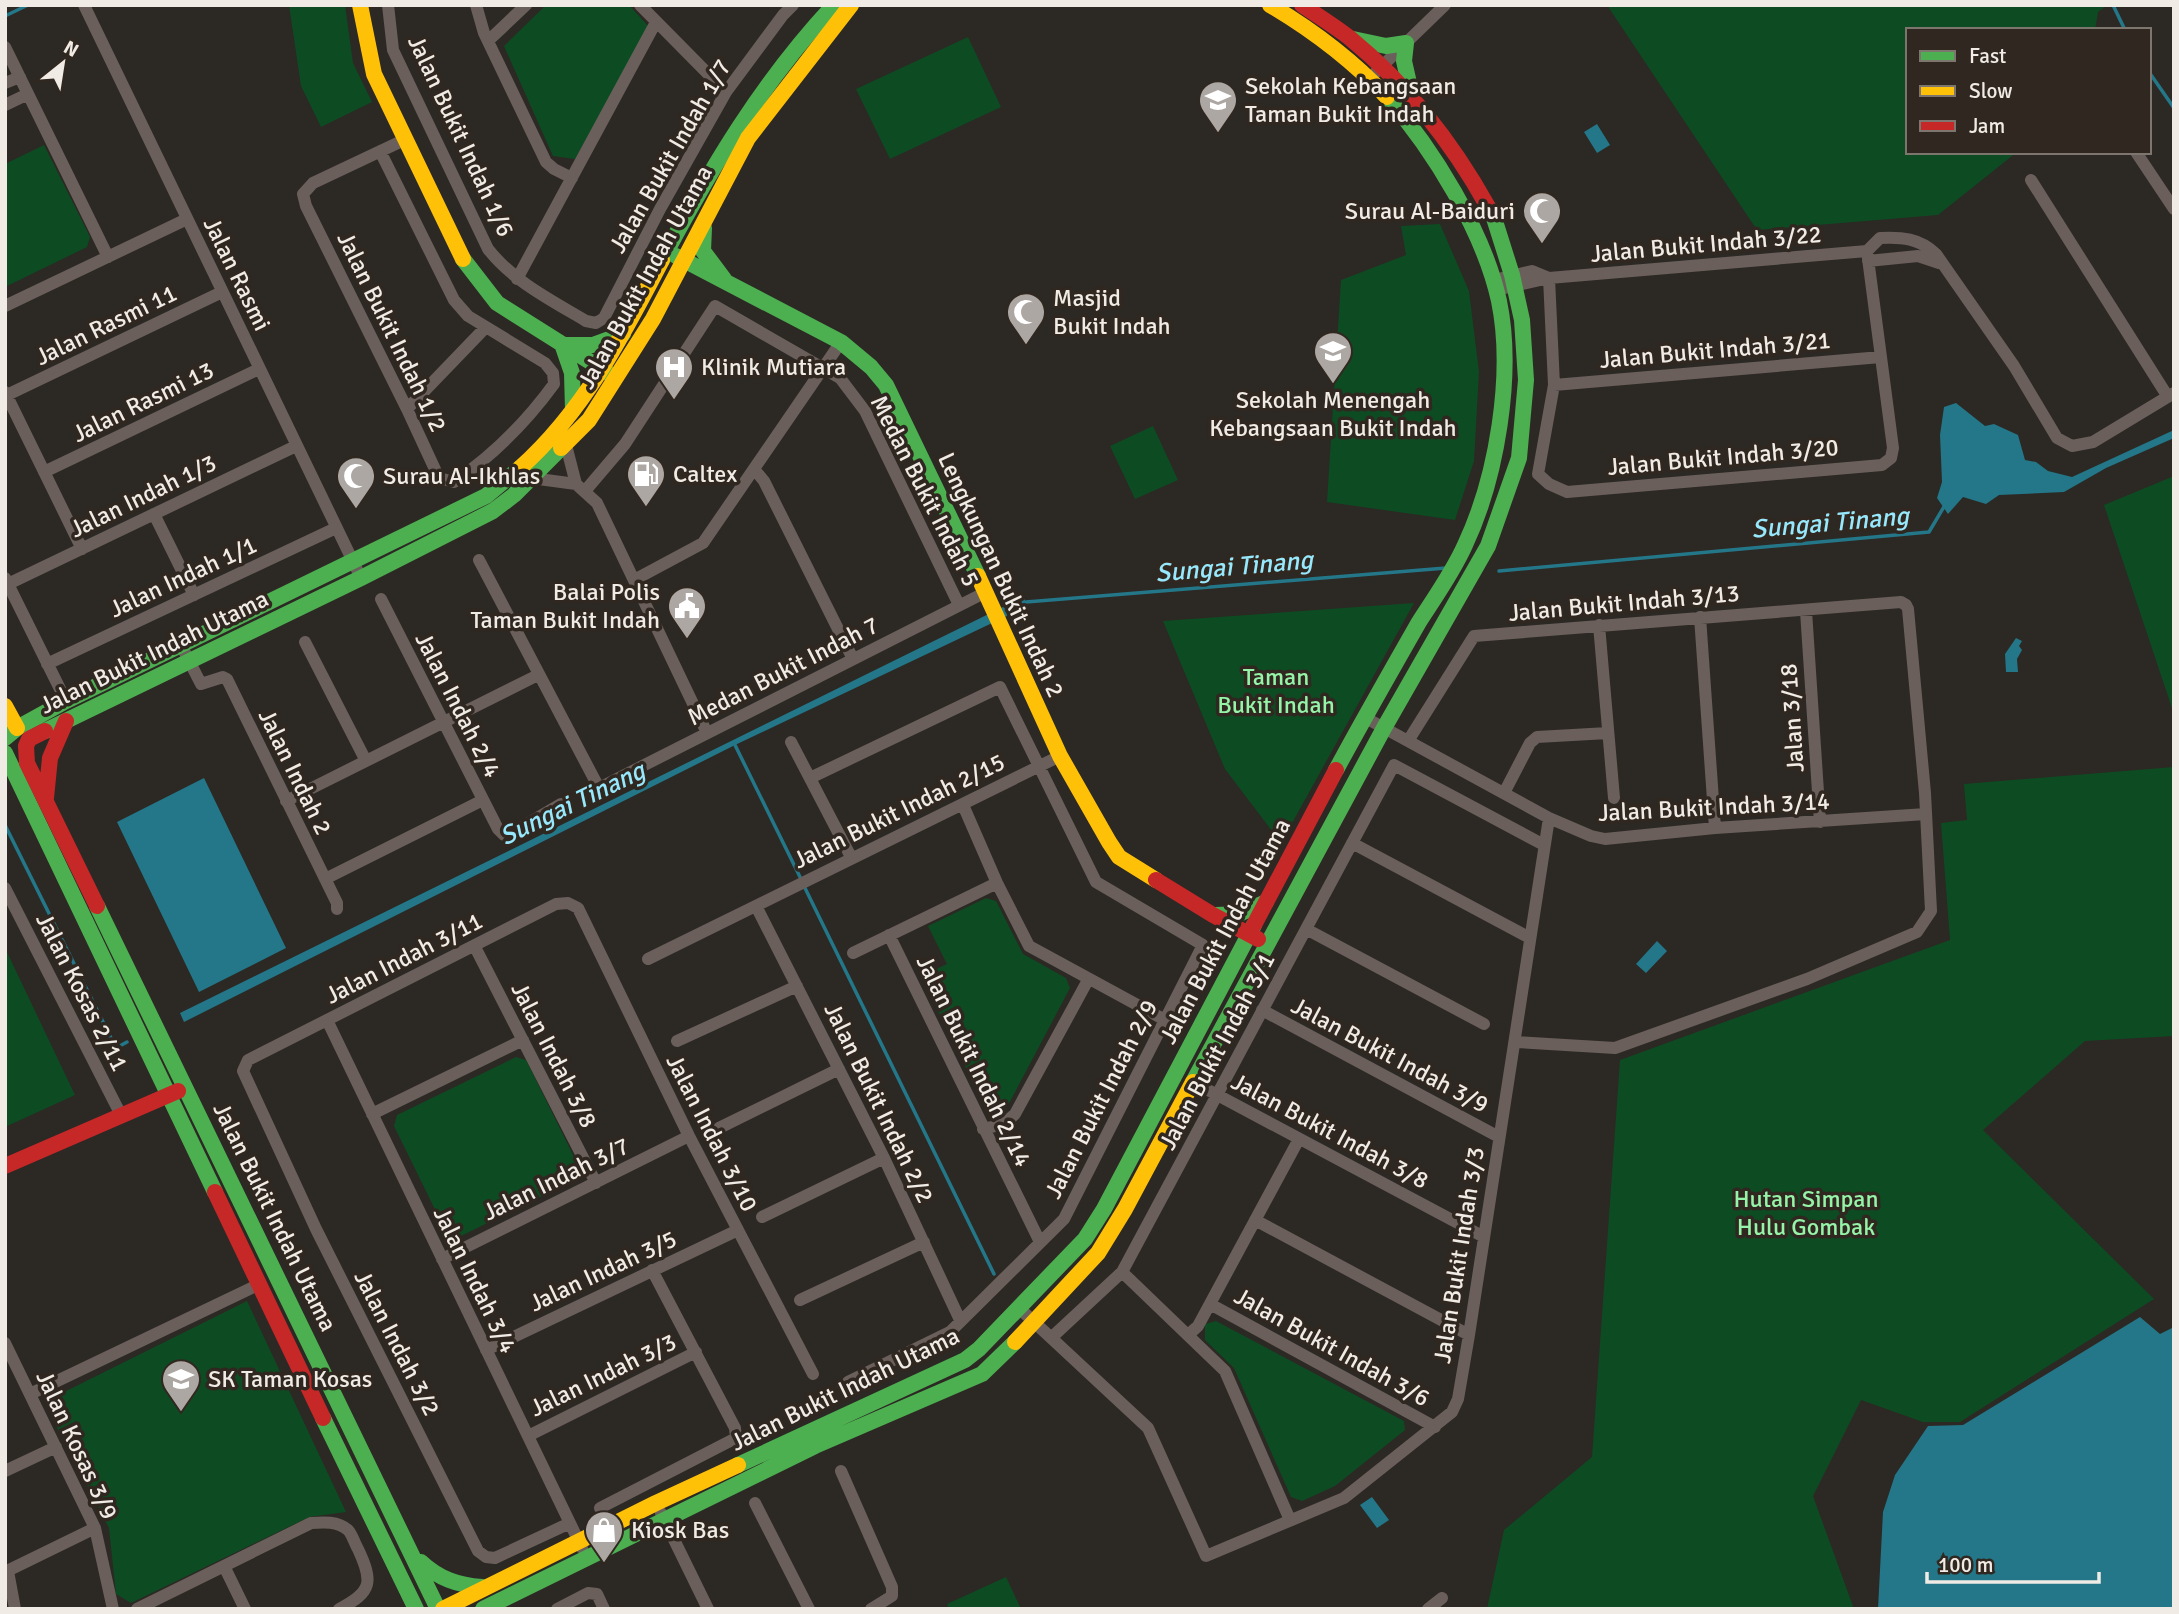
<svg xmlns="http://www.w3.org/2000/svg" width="2179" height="1614" viewBox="0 0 2179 1614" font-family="Signika,sans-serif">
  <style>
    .green { fill: #0d4c22 }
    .water { fill: #237788 }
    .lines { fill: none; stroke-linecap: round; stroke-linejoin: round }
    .stream { stroke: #237788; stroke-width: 3.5 }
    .street { stroke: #6a5f5a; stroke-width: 12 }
    .fast { stroke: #4caf50; stroke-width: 16 }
    .slow { stroke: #ffc107; stroke-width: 16 }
    .jam { stroke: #c62828; stroke-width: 16 }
    .labels { text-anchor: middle; stroke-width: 7; stroke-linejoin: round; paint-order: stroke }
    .poi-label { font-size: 24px; fill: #f1ebe6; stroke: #302820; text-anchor: start }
    .street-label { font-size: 24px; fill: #f1ebe6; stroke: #302820 }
    .park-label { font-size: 24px; fill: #95f4a7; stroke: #302820 }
    .water-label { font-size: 26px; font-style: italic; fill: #97e8fc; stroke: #302820 }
  </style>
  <rect width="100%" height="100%" fill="#2c2824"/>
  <path class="green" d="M 289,5 L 345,5 L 353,63 L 372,102 L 321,127 L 301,86 Z
    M 546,5 L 629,5 L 649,27 L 575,159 L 553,156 L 504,46 Z
    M 1607,5 L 2107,5 L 2098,12 L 2095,30 L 1908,30 L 1908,152 L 2017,152 L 1938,215 L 1757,230 Z
    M 968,37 L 1001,107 L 890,159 L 856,89 Z
    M 44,145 L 90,237 L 87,247 L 5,287 L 5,164 Z
    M 1440,224 L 1469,291 L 1479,372 L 1474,461 L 1455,520 L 1327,502 L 1341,280 L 1406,255 L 1401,226 Z
    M 1153,426 L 1178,480 L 1135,499 L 1110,446 Z
    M 2174,476 L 2174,714 L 2104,505 Z
    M 1414,603 L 1281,843 L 1225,769 L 1163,621 Z
    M 2174,767 L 2174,1036 L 2085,1041 L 1983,1130 L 2154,1299 L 1960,1422 L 1923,1422 L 1861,1400 L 1813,1496 L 1854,1609 L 1487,1609 L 1504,1530 L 1592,1457 L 1620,1060 L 1950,940 L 1941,823 L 1967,820 L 1964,784 Z
    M 986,898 L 996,901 L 1023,954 L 1066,978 L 1070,988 L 1005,1111 L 987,1111 L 921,976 L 947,964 L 928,926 Z
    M 5,948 L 75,1095 L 5,1127 Z
    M 516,1057 L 526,1060 L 580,1169 L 576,1179 L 457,1238 L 447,1234 L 394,1126 L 397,1115 Z
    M 247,1301 L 346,1512 L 309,1517 L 131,1603 L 116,1594 L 109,1528 L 55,1424 L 48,1400 Z
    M 1216,1321 L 1404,1421 L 1405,1430 L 1335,1486 L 1302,1501 L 1291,1497 L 1234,1368 L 1205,1340 L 1205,1324 Z
    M 1006,1577 L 1021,1609 L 949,1609 L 947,1604 Z"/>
  <path class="water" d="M 1597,124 L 1610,145 L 1597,153 L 1584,132 Z
    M 1956,403 L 1985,426 L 1994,424 L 2018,435 L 2025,460 L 2036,462 L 2048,471 L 2072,477 L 2174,430 L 2174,438 L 2106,468 L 2064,492 L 1999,495 L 1986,504 L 1963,497 L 1948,514 L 1937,498 L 1942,482 L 1940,435 L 1944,407 Z
    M 1023,597 L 1028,606 L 735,745 L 184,1022 L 180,1013 Z
    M 2016,638 L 2022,641 L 2019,646 L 2022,650 L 2017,659 L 2018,672 L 2006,672 L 2005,654 Z
    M 204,778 L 286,948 L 199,992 L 117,822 Z
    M 1657,941 L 1667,951 L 1646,973 L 1636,964 Z
    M 2140,1317 L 2160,1334 L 2174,1327 L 2174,1609 L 1878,1609 L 1883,1512 L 1895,1475 L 1928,1426 L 1963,1425 Z
    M 1372,1497 L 1389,1520 L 1377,1528 L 1360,1505 Z"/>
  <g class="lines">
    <path class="stream" d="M 2113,5 L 2125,30
      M 5,16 L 28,5
      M 2149,72 L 2174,108
      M 1499,571 L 1929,532 L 1945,505
      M 1026,602 L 1446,568
      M 735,745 L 801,879
      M 5,825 L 116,1048 L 127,1042
      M 804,886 L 994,1274"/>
    <path class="street" d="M 84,5 L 361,578
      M 388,5 L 393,50 L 488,249 C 514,282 551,300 586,321 L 596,323 L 604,318 L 660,209 L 726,92 L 783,15 L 793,5
      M 476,5 L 484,33 L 546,162 L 554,169 L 572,178
      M 640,5 L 726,92
      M 488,41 L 526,5
      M 5,47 L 108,257
      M 1375,73 L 1445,5
      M 5,83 L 20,77
      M 5,105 L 28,94
      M 380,151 L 454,300 L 468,316 L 545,363 L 553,373 L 554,384 C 527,421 492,456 454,482 L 439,478 L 407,409 L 306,206 L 303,194 L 313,183 L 404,140
      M 2136,152 L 2174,209
      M 2031,180 L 2168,397
      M 1867,251 L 1880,238 C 1902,237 1919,238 1936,254 L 2014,366 L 2057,438 L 2072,446 L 2093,442 L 2174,393
      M 1868,261 L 1918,256 L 1939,263
      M 1549,278 L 1554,385 L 1538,474 L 1549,484 L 1567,492 L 1882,465 L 1891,458 L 1893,448 L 1867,251
      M 517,279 L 656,22
      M 1494,280 L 1532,271 L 1549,278
      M 1496,290 L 1549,278 L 1867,251
      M 5,306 L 187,219
      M 1554,385 L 1881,357
      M 5,392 L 82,549
      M 7,395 L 222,292
      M 407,409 L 485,328
      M 566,445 L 576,484
      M 754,469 L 764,481 L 853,659
      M 44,472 L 259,369
      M 531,478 L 576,484 L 597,503 L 707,733
      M 585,491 L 625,444 L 715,306 L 840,378 L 865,411 L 959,605
      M 154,514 L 194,595
      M 479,560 L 599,788 L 986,592
      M 5,578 L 66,701
      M 634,580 L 703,543 L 841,342
      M 8,584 L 296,446
      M 381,599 L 498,829 L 504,835 L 512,833 L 561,804
      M 1806,611 L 1820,822
      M 1700,617 L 1715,828
      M 1599,625 L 1614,798
      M 305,642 L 366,761
      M 181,645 L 201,684 L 223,677 L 227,679 L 337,903 L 337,909
      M 47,664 L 336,528
      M 1364,717 L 1549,818 L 1591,836 L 1605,839 L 1715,828 L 1926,814
      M 1408,741 L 1474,636 L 1901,602 L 1906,605 L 1908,609 L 1925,793 L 1931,911 L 1917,932 L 1807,979 L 1615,1048 L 1516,1042
      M 791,742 L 851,857
      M 810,778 L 1000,687 L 1096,882 L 1203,945 L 1064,1219 L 950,1332 L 848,1382
      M 1504,793 L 1530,743 L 1537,737 L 1608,733
      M 286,801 L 538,675
      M 963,805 L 997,883 L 1029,946 L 1165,1020
      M 1352,843 L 1530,938
      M 325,879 L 483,800
      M 5,888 L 121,1115
      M 756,906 L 884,1158 L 960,1320
      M 1306,929 L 1484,1024
      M 889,935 L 1040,1242
      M 475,947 L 596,1183
      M 853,953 L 997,883
      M 648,959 L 1060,756
      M 1262,1010 L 1499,1137
      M 327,1020 L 582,1548
      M 677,1041 L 797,986
      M 1193,1082 L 1484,1237
      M 372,1114 L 523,1040
      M 719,1128 L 839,1069
      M 983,1129 L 1004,1124 L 1015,1114 L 1088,980
      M 762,1217 L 884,1158
      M 1255,1220 L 1469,1335
      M 442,1259 L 689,1136
      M 1122,1272 L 1225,1371 L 1290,1520
      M 800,1300 L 924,1242
      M 1210,1304 L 1435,1427
      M 1019,1308 L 1148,1428 L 1206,1556 L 1344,1498 L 1452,1412 L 1458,1399 L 1469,1335 L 1549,818
      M 1188,1335 L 1198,1326 L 1299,1139
      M 1051,1338 L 1122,1272 L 1394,765 L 1544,845
      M 5,1343 L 95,1528 L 113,1609
      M 486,1350 L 738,1230
      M 30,1394 L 258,1285
      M 528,1436 L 696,1352
      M 5,1471 L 56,1447
      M 841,1471 L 892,1587 L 892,1596 L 871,1609
      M 755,1503 L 809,1609
      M 600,1508 L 736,1438 L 735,1428 L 652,1270
      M 661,1513 L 708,1609
      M 570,1523 L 495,1558 L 486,1557 L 478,1551 L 316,1229 L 243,1071 L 248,1060 L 556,904 L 568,903 L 578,908 L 689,1136 L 813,1374
      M 224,1566 L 245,1609
      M 8,1571 L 15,1609
      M 5,1572 L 95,1528
      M 137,1609 L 311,1523 C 323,1522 338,1521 348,1530 C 352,1534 355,1544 358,1549 C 373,1581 373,1592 339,1609
      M 557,1609 L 588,1593 L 597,1594 L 604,1609
      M 1428,1609 L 1442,1598"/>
    <path class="fast" d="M 1353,39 L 1386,46 L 1406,43 L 1404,61 L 1411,92
      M 704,228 L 703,251 L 724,279
      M 676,256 L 841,342 L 871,367 L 886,385 L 978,576
      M 463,259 L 497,303 L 608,373
      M 662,260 C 711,168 762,82 834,5
      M 562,344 L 572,373 L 573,410
      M 564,345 L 593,345 L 623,334
      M 45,731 L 361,578 L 493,511 L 514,495 L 561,448
      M 5,738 L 17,728 L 66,701 L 486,496 L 520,468
      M 5,753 L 215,1192
      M 1336,770 C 1363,720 1391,671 1419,622 C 1435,597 1453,572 1465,545 C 1497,477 1514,374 1499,301 C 1484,232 1433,149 1387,97
      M 97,906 L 438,1609
      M 1216,915 L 1239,914 L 1266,902
      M 1193,1082 L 1384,728 L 1488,546 L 1519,458 L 1526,380 L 1522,320 L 1512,275 L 1494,218 L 1488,207
      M 323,1418 L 416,1609
      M 738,1465 L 965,1360 L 979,1349 L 1085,1239 L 1104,1209 L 1254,925
      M 421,1562 C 439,1579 458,1585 482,1587
      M 483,1609 L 815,1446 L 982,1374 L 1015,1342"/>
    <path class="slow" d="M 360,5 L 374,74 L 463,259
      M 1270,5 C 1314,31 1352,60 1387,97
      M 561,448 L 589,420 L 653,319 L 748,138 L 851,5
      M 520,468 C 584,411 623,335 662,260
      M 978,576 L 1060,756 L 1109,842 L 1119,857 L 1156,880
      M 5,706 L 17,728
      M 1015,1342 L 1098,1253 L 1125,1209 L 1193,1082
      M 443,1609 L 656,1503 L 738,1465"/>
    <path class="jam" d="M 1302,5 C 1318,16 1336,27 1351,39 C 1407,85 1453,144 1488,207
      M 45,731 L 29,739 L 26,746 L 27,763 L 97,906
      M 46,798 L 50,758 L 66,721
      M 1156,880 L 1213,915 L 1258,939
      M 1254,925 L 1336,770
      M 5,1166 L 178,1091
      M 215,1192 L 323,1418"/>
  </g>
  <defs>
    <symbol id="school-pin" viewBox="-11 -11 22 30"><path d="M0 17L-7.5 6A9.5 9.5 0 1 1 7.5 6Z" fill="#aca7a2" stroke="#302820"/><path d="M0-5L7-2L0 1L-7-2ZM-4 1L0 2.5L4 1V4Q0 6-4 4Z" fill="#fff"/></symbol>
    <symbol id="mosque-pin" viewBox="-11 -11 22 30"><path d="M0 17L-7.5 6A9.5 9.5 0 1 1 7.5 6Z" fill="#aca7a2" stroke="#302820"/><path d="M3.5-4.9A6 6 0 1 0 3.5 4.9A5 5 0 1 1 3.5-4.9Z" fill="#fff"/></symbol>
    <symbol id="hospital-pin" viewBox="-11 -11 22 30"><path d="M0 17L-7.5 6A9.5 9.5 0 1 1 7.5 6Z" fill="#aca7a2" stroke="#302820"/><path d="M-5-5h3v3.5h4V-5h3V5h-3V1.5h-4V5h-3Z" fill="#fff"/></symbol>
    <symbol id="fuel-pin" viewBox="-11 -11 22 30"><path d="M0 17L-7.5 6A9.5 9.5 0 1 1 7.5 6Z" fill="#aca7a2" stroke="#302820"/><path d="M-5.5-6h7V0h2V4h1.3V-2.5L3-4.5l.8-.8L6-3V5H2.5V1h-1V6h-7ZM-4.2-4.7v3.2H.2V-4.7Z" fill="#fff"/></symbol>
    <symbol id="civic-pin" viewBox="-11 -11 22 30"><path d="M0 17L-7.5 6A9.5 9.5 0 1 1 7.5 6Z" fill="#aca7a2" stroke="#302820"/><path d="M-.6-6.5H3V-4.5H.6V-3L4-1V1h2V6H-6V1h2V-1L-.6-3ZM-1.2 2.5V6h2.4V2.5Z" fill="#fff"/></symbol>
    <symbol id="shop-pin" viewBox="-11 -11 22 30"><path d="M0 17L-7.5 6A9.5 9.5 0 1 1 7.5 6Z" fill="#aca7a2" stroke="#302820"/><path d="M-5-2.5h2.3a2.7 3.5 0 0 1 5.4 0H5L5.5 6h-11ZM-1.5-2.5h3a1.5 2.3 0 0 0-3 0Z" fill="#fff"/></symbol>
  </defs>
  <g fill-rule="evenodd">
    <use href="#school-pin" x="1196" y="78" width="44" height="60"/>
    <use href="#mosque-pin" x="1520" y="189" width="44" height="60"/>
    <use href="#mosque-pin" x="1004" y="290" width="44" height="60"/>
    <use href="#school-pin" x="1311" y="329" width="44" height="60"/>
    <use href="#hospital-pin" x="652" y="345" width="44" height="60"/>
    <use href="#fuel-pin" x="624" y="452" width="44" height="60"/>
    <use href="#mosque-pin" x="334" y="454" width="44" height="60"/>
    <use href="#civic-pin" x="665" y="584" width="44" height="60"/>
    <use href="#school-pin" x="159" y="1357" width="44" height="60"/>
    <use href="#shop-pin" x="582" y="1508" width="44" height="60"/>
  </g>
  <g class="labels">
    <g class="poi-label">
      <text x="1245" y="94">Sekolah Kebangsaan<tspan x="1245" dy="28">Taman Bukit Indah</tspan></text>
      <text x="1515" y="219" text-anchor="end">Surau Al-Baiduri</text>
      <text x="1053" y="306">Masjid<tspan x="1053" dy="28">Bukit Indah</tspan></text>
      <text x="701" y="375">Klinik Mutiara</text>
      <text x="1333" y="408" text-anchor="middle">Sekolah Menengah<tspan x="1333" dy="28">Kebangsaan Bukit Indah</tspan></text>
      <text x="673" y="482">Caltex</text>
      <text x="383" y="484">Surau Al-Ikhlas</text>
      <text x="660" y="600" text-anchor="end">Balai Polis<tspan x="660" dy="28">Taman Bukit Indah</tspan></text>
      <text x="208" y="1387">SK Taman Kosas</text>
      <text x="631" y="1538">Kiosk Bas</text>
    </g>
    <g class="street-label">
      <text transform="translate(461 136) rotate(65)" y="8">Jalan Bukit Indah 1/6</text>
      <text transform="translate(670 156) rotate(-60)" y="8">Jalan Bukit Indah 1/7</text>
      <text transform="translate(1706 244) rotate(-5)" y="8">Jalan Bukit Indah 3/22</text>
      <text transform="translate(237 274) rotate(64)" y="8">Jalan Rasmi</text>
      <text transform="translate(645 277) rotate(-61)" y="8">Jalan Bukit Indah Utama</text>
      <text transform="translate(106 325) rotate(-26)" y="8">Jalan Rasmi 11</text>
      <text transform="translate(392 332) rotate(64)" y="8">Jalan Bukit Indah 1/2</text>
      <text transform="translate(1715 350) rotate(-5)" y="8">Jalan Bukit Indah 3/21</text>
      <text transform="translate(143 402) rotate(-26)" y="8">Jalan Rasmi 13</text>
      <text transform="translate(1723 457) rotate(-5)" y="8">Jalan Bukit Indah 3/20</text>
      <text transform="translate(925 491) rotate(63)" y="8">Medan Bukit Indah 5</text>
      <text transform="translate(143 496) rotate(-26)" y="8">Jalan Indah 1/3</text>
      <text transform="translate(1001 575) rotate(65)" y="8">Lengkungan Bukit Indah 2</text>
      <text transform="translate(183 577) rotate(-25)" y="8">Jalan Indah 1/1</text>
      <text transform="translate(1624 603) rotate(-5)" y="8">Jalan Bukit Indah 3/13</text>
      <text transform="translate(154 652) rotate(-26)" y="8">Jalan Bukit Indah Utama</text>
      <text transform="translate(783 671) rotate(-27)" y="8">Medan Bukit Indah 7</text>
      <text transform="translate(458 705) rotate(63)" y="8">Jalan Indah 2/4</text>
      <text transform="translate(1792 718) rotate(-94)" y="8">Jalan 3/18</text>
      <text transform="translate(295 772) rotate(64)" y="8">Jalan Indah 2</text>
      <text transform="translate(1714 807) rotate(-3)" y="8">Jalan Bukit Indah 3/14</text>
      <text transform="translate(899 811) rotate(-26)" y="8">Jalan Bukit Indah 2/15</text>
      <text transform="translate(1225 931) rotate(-62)" y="8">Jalan Bukit Indah Utama</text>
      <text transform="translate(404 958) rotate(-27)" y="8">Jalan Indah 3/11</text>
      <text transform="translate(82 992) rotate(63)" y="8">Jalan Kosas 2/11</text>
      <text transform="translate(1217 1051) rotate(-62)" y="8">Jalan Bukit Indah 3/1</text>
      <text transform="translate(554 1055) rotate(63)" y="8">Jalan Indah 3/8</text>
      <text transform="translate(1390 1055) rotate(28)" y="8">Jalan Bukit Indah 3/9</text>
      <text transform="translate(974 1061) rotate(64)" y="8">Jalan Bukit Indah 2/14</text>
      <text transform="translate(1101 1099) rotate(-63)" y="8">Jalan Bukit Indah 2/9</text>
      <text transform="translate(879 1103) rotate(64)" y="8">Jalan Bukit Indah 2/2</text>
      <text transform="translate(1330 1131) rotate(28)" y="8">Jalan Bukit Indah 3/8</text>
      <text transform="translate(712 1133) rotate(63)" y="8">Jalan Indah 3/10</text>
      <text transform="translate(556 1179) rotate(-26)" y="8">Jalan Indah 3/7</text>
      <text transform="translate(275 1217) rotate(64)" y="8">Jalan Bukit Indah Utama</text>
      <text transform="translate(1459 1255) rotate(-81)" y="8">Jalan Bukit Indah 3/3</text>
      <text transform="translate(603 1271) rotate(-25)" y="8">Jalan Indah 3/5</text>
      <text transform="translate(475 1280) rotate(64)" y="8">Jalan Indah 3/4</text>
      <text transform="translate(397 1343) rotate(63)" y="8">Jalan Indah 3/2</text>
      <text transform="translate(1332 1347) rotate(29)" y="8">Jalan Bukit Indah 3/6</text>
      <text transform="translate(603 1375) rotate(-26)" y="8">Jalan Indah 3/3</text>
      <text transform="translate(845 1389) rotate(-26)" y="8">Jalan Bukit Indah Utama</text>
      <text transform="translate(77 1445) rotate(65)" y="8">Jalan Kosas 3/9</text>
    </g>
    <g class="park-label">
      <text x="1276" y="685">Taman<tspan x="1276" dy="28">Bukit Indah</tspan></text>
      <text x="1806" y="1207">Hutan Simpan<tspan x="1806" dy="28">Hulu Gombak</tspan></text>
    </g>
    <g class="water-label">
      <text transform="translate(1830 522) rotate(-5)" y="9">Sungai Tinang</text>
      <text transform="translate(1234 566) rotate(-5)" y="9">Sungai Tinang</text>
      <text transform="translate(572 803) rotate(-26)" y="9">Sungai Tinang</text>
    </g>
  </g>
  <rect width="2179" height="1614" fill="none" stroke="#f1ebe6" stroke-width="14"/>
  <rect x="1906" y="28" width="245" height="126" fill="#302820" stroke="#7d766f" stroke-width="2"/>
  <rect x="1920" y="51" width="35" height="10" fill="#4caf50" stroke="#7d766f" stroke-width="2"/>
  <text x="1969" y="63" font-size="21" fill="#f1ebe6">Fast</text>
  <rect x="1920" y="86" width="35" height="10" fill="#ffc107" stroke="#7d766f" stroke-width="2"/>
  <text x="1969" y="98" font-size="21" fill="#f1ebe6">Slow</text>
  <rect x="1920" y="121" width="35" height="10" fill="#c62828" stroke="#7d766f" stroke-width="2"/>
  <text x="1969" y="133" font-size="21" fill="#f1ebe6">Jam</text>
  <g transform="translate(63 63) rotate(30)" stroke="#302820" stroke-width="5" paint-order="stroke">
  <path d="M0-5L12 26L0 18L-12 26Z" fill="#f1ebe6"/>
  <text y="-10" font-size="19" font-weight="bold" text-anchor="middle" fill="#f1ebe6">N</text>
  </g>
  <path d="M1927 1572v10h172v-10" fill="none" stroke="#f1ebe6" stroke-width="3.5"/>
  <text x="1938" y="1572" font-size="21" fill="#f1ebe6" stroke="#302820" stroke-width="5" paint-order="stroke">100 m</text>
</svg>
